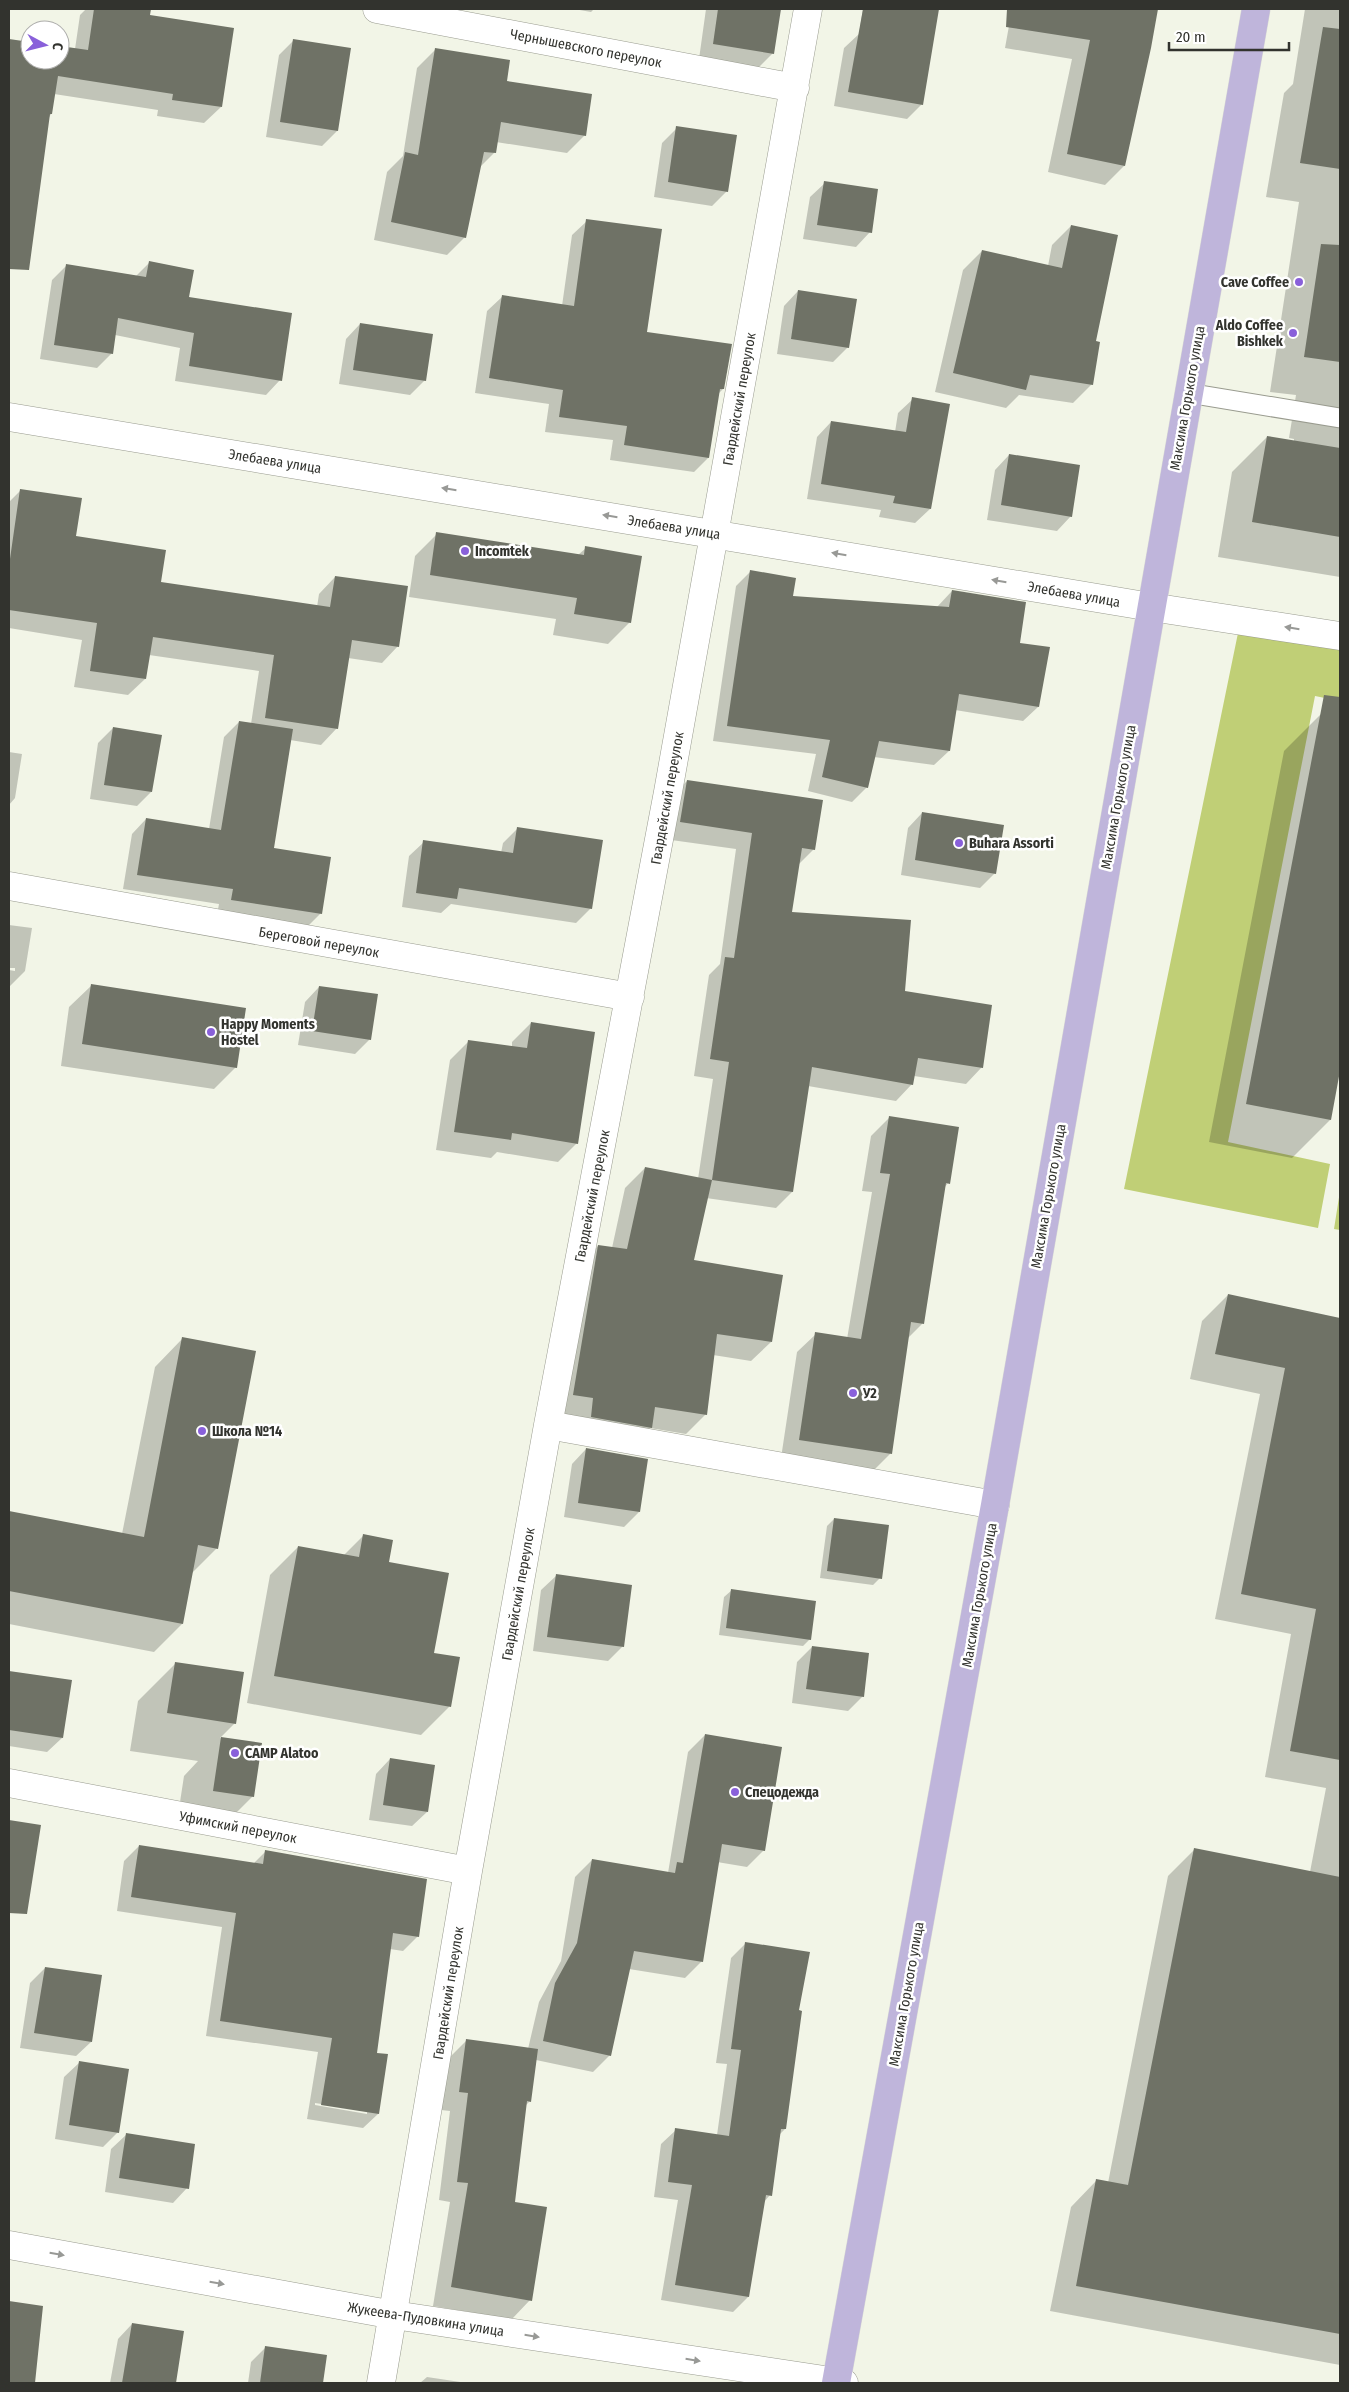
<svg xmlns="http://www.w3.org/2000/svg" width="1349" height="2392" viewBox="0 0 1349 2392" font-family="'Fira Sans Condensed',sans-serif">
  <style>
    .forest { fill: #c0cf76 }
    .shadow { fill: #0003; fill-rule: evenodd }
    .building { fill: #6f7266 }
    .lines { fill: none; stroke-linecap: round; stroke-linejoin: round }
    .service-casing { stroke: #999b8f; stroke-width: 21 }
    .minor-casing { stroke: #999b8f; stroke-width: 29 }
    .tertiary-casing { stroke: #999b8f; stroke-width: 29 }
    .secondary-casing { stroke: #999b8f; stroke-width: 29 }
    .primary-casing { stroke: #d6d6d5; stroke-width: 29 }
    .service { stroke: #fff; stroke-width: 19 }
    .minor { stroke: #fff; stroke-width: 28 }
    .tertiary { stroke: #fff; stroke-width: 28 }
    .secondary { stroke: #fff; stroke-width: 28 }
    .primary { stroke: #bfb5db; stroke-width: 28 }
    .oneway { fill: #989996 }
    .poi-dot { fill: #8960da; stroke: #fff; stroke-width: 2 }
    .labels { text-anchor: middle; stroke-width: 5; stroke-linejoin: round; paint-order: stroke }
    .street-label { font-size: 14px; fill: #32332e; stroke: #fff }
    .poi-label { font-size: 14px; font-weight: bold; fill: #32332e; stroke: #fff; text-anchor: start }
  </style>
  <rect width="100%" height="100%" fill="#f2f5e7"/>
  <path class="forest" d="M 1238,633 L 1340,647 L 1340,701 L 1315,696 L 1228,1142 L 1330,1164 L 1318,1228 L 1124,1189 Z
    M 1340,1191 L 1340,1230 L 1334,1229 Z"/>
  <path class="shadow" d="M 86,9 L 149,9 L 148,16 L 221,107 L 204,123 L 157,116 L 158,110 L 54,94 L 51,114 L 22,164 L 9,245 L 9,40 L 30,43 L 30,60 L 60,60 L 60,47 L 75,49 L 80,15 Z
    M 574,9 L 594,9 L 591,12 Z
    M 706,9 L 779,9 L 773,53 L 758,68 L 699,59 Z
    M 863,9 L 937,9 L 922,104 L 907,119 L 834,106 L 844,48 L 859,34 Z
    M 1012,9 L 1157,9 L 1150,48 L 1124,166 L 1105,185 L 1048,172 L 1072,59 L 1005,48 Z
    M 1305,9 L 1340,9 L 1340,577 L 1218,557 L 1232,472 L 1267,437 L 1294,442 L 1294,439 L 1289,438 L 1296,395 L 1270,392 L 1299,202 L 1266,197 L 1284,93 L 1293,84 Z
    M 294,40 L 349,49 L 337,131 L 322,146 L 266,137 L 279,55 Z
    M 435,50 L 506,82 L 585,135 L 567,153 L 496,142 L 494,153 L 480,167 L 465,237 L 447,255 L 374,240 L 387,172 L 403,156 L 417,68 Z
    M 677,128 L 727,191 L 712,206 L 654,197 L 662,143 Z
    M 825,183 L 870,232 L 856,247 L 803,239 L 810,197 Z
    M 587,221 L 646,333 L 723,389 L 718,394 L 708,458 L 694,472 L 610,460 L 613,440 L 545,432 L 549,404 L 475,393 L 487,311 L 502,297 L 562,306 L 572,235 Z
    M 1071,226 L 1094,342 L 1092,384 L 1073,403 L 1019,395 L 1006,408 L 935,392 L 963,270 L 982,251 L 1048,266 L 1052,245 Z
    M 150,262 L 280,380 L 266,395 L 175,381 L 180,348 L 115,335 L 112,353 L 97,368 L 40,359 L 52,280 L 67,265 L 136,276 Z
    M 798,291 L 848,347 L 833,362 L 777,354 L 784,306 Z
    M 360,324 L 425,380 L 410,395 L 339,384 L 346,339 Z
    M 913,399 L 930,509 L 915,523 L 879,517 L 881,510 L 807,499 L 817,437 L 831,422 L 895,432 L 898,413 Z
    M 1009,455 L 1071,516 L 1057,531 L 987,520 L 995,470 Z
    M 21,490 L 75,537 L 160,583 L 317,607 L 319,594 L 335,577 L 398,646 L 382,663 L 348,658 L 337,728 L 321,745 L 290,740 L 272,849 L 321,913 L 306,928 L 217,915 L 219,904 L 123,889 L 132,834 L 146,819 L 209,829 L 224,737 L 239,722 L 251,724 L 259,671 L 149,655 L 145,679 L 128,695 L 74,687 L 82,640 L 9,628 L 9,502 Z
    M 437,534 L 578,555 L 586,548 L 630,622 L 608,644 L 553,635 L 556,619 L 409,597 L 415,556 Z
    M 751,571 L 792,597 L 937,607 L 952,591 L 1019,644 L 1038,707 L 1023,721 L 955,710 L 949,751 L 934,765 L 874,757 L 867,787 L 852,802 L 808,791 L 816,754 L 713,741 L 736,586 Z
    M 1322,713 L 1340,716 L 1340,1064 L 1330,1120 L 1292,1158 L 1209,1142 L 1284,751 Z
    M 113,728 L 151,792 L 137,806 L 90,799 L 98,743 Z
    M 9,752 L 22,754 L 15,798 L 9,805 Z
    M 687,781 L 814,849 L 798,865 L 791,913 L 904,992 L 982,1067 L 966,1084 L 914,1076 L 912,1084 L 896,1101 L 808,1086 L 792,1192 L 776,1208 L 706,1198 L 693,1261 L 771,1342 L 751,1361 L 713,1355 L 706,1414 L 686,1434 L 650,1428 L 632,1447 L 554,1414 L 579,1266 L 598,1246 L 612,1248 L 625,1188 L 645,1168 L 698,1179 L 713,1079 L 694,1076 L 709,975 L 720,964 L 736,849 L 664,839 L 670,798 Z
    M 922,813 L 995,873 L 980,888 L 901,875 L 908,828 Z
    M 518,828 L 591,908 L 576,923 L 451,904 L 441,913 L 402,907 L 409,856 L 424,842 L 501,853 L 503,843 Z
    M 9,925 L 32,928 L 25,971 L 10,986 L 9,970 L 15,971 L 15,968 L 9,968 Z
    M 91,986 L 236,1067 L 214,1089 L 61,1066 L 69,1007 Z
    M 319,987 L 370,1039 L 355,1054 L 298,1045 L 305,1002 Z
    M 531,1023 L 577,1143 L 558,1162 L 497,1152 L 491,1158 L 436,1150 L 450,1060 L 469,1041 L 512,1047 L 512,1042 Z
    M 889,1118 L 948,1183 L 944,1188 L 922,1324 L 907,1339 L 890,1454 L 872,1472 L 781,1458 L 797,1352 L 816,1334 L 847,1339 L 872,1192 L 862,1191 L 871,1136 Z
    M 1228,1295 L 1340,1319 L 1340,2365 L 1050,2311 L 1071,2207 L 1096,2181 L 1108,2183 L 1168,1876 L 1194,1850 L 1310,1872 L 1326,1788 L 1265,1777 L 1291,1634 L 1215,1619 L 1260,1394 L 1190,1379 L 1202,1321 Z
    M 183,1338 L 217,1548 L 192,1573 L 182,1624 L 154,1652 L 9,1624 L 9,1512 L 122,1534 L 155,1367 Z
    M 586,1449 L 646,1460 L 639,1512 L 624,1527 L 564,1517 L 572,1464 Z
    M 834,1519 L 880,1578 L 873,1585 L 820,1578 L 827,1526 Z
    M 364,1535 L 388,1563 L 433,1654 L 449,1707 L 421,1735 L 247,1703 L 270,1575 L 298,1547 L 343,1556 Z
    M 556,1576 L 623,1646 L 608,1661 L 533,1651 L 541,1590 Z
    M 732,1590 L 810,1639 L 803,1646 L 719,1635 L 724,1597 Z
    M 812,1647 L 863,1696 L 848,1711 L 792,1703 L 797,1662 Z
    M 176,1663 L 235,1723 L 220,1738 L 261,1744 L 253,1796 L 215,1834 L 176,1828 L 184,1776 L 198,1761 L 130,1751 L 138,1701 Z
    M 18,1674 L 62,1738 L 47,1752 L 9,1746 L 9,1683 Z
    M 705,1735 L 764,1850 L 747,1867 L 717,1862 L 702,1961 L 685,1978 L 629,1969 L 610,2055 L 593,2072 L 536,2060 L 530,2101 L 525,2106 L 513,2203 L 530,2300 L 512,2319 L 433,2306 L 450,2202 L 439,2200 L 450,2111 L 441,2110 L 448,2059 L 466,2041 L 528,2049 L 539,2002 L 561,1961 L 575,1877 L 592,1860 L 668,1873 L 688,1752 Z
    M 390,1759 L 427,1812 L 412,1826 L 369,1820 L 376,1774 Z
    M 9,1822 L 40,1826 L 16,1898 L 9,1897 Z
    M 139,1846 L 253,1864 L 266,1851 L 418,1936 L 403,1951 L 390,1949 L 376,2054 L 378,2114 L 363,2128 L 307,2119 L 318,2052 L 206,2036 L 222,1927 L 117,1911 L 124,1861 ZM 315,2103 L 367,2111 L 367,2114 L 315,2105 Z
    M 746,1943 L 798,2012 L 785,2129 L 779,2135 L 770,2195 L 764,2202 L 748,2297 L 733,2312 L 661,2300 L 678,2200 L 654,2197 L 661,2144 L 676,2130 L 717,2135 L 727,2064 L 716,2063 L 731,1958 Z
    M 45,1968 L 91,2042 L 76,2056 L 20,2048 L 30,1983 Z
    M 79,2063 L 118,2132 L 103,2147 L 55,2139 L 64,2077 Z
    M 126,2135 L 187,2188 L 173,2203 L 105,2192 L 111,2149 Z
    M 9,2302 L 41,2307 L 33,2383 L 9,2383 Z
    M 132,2324 L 182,2332 L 175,2383 L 110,2383 L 118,2339 Z
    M 266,2347 L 326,2356 L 322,2383 L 248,2383 L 251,2362 Z
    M 427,2377 L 467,2383 L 420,2383 Z"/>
  <path class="building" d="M 94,9 L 151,9 L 150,15 L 234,28 L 222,107 L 172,100 L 173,94 L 58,76 L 52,114 L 50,114 L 29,270 L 9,269 L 9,39 L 30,42 L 30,60 L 60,60 L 60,46 L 88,50 Z
    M 718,9 L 781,9 L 774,54 L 713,44 Z
    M 863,9 L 939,9 L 923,105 L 848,92 Z
    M 1007,9 L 1158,9 L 1151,48 L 1125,166 L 1067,154 L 1090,40 L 1006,27 Z
    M 1323,27 L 1340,29 L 1340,169 L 1300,163 Z
    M 293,39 L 351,48 L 338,131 L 280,122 Z
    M 435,48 L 510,60 L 507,81 L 592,94 L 586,136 L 501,122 L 496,153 L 484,152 L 466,238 L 391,222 L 405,152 L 418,155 Z
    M 676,126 L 737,135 L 728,192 L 668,182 Z
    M 824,181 L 878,189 L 872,233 L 817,225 Z
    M 586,219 L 662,229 L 647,332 L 732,344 L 724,389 L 720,389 L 709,458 L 624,445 L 627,426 L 559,417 L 563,390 L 489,378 L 502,295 L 574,306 Z
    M 1071,225 L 1118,235 L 1096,341 L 1100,342 L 1093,385 L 1030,375 L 1026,390 L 953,373 L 982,250 L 1062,268 Z
    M 1321,244 L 1340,245 L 1340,362 L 1304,357 Z
    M 149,261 L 194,270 L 189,297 L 292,313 L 282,381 L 189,366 L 194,333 L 118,318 L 113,354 L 54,345 L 66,264 L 146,277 Z
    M 798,290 L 857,299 L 849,348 L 791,339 Z
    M 360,323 L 433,334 L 426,381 L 353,370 Z
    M 912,397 L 950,404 L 931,509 L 893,503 L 895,496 L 821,484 L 831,421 L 906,432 Z
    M 1267,436 L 1340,448 L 1340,537 L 1252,522 Z
    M 1009,454 L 1080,465 L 1072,517 L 1001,505 Z
    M 20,489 L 82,498 L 76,536 L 166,550 L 161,582 L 330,607 L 335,576 L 408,586 L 399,647 L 352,640 L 338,729 L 265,718 L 274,655 L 153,637 L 146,679 L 90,671 L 97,623 L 9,610 L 9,566 Z
    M 436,532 L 584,555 L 585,546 L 642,556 L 631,623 L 574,614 L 577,598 L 430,575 Z
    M 750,570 L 796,578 L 793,596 L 949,607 L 952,590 L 1026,602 L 1020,643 L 1050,647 L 1039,707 L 959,694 L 950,751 L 879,741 L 868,788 L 822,777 L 830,740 L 727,726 Z
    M 1324,695 L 1340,697 L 1340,1071 L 1331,1120 L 1246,1104 Z
    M 239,721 L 293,729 L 274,848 L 331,857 L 322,914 L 231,900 L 233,889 L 137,875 L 146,818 L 221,830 Z
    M 113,727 L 162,735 L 152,792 L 104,785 Z
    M 687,780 L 823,800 L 815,850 L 802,848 L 792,912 L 911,920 L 905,991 L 992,1005 L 983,1068 L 918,1058 L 913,1085 L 812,1067 L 793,1192 L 712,1180 L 729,1062 L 710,1059 L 725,957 L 734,958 L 752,833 L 680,822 Z
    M 922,812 L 1004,825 L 996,874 L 915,860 Z
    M 517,827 L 603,840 L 592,909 L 459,888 L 457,899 L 416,893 L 423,840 L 513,853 Z
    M 91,984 L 246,1008 L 237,1068 L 82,1044 Z
    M 319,986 L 378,994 L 371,1040 L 312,1031 Z
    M 531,1022 L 595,1032 L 578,1144 L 512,1133 L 511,1140 L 454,1132 L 468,1040 L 527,1048 Z
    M 889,1116 L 959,1127 L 950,1184 L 946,1183 L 924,1324 L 911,1322 L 892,1454 L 799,1440 L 815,1332 L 861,1339 L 890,1174 L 880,1173 Z
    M 645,1167 L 712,1180 L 694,1260 L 783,1275 L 772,1342 L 717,1334 L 707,1415 L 655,1407 L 652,1428 L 591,1417 L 593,1398 L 573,1395 L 598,1245 L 627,1249 Z
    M 1228,1294 L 1340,1318 L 1340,1760 L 1290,1751 L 1316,1609 L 1241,1594 L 1285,1368 L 1215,1354 Z
    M 182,1337 L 256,1351 L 218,1549 L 198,1545 L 183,1624 L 9,1591 L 9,1511 L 144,1537 Z
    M 586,1448 L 648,1459 L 640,1512 L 578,1503 Z
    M 834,1518 L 889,1525 L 882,1579 L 827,1571 Z
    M 363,1534 L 393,1540 L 389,1562 L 449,1573 L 434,1653 L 460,1657 L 451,1707 L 274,1676 L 298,1546 L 359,1557 Z
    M 556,1574 L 632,1585 L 624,1647 L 547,1637 Z
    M 731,1589 L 816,1601 L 811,1640 L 726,1628 Z
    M 812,1646 L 869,1653 L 864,1697 L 806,1689 Z
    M 175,1662 L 244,1672 L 236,1724 L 167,1713 Z
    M 9,1671 L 72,1680 L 63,1738 L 9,1730 Z
    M 705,1734 L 782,1747 L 765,1851 L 722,1844 L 703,1962 L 634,1951 L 611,2056 L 543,2041 L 555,1983 L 577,1943 L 592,1859 L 675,1873 L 677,1862 L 683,1863 Z
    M 221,1737 L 262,1743 L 254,1797 L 213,1791 Z
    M 390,1758 L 435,1765 L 428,1812 L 383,1805 Z
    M 9,1820 L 41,1825 L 27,1914 L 9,1913 Z
    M 139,1845 L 263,1864 L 265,1850 L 427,1879 L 419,1937 L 393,1933 L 377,2053 L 388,2054 L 379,2114 L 321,2105 L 332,2038 L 220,2021 L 236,1913 L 131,1897 Z
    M 1194,1848 L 1340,1877 L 1340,2334 L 1076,2286 L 1096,2179 L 1128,2185 Z
    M 745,1942 L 810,1952 L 799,2010 L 802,2011 L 786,2129 L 781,2129 L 772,2196 L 766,2195 L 749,2297 L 675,2285 L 692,2185 L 668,2182 L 675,2128 L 729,2136 L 741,2050 L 731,2049 Z
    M 45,1967 L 102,1975 L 92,2042 L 34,2033 Z
    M 466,2039 L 538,2049 L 531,2102 L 527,2101 L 515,2202 L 547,2207 L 532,2301 L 451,2287 L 468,2183 L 457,2182 L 468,2093 L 459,2092 Z
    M 79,2061 L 129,2069 L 119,2133 L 69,2125 Z
    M 126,2133 L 195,2144 L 189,2189 L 119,2178 Z
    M 9,2301 L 43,2306 L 35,2383 L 9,2383 Z
    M 132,2323 L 184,2331 L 176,2383 L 122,2383 Z
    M 265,2346 L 327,2355 L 323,2383 L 260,2383 Z"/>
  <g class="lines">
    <defs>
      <path id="service" d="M 1188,393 L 1340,418"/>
      <path id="minor" d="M 377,9 L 795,88
        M 9,886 L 630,997
        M 548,1425 L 995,1505
        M 9,1783 L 468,1871
        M 381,2383 L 468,1871 L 548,1425 L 668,792 L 808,9"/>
      <path id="tertiary" d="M 9,417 L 1151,607 L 1340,636"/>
      <path id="secondary" d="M 9,2245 L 394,2315 L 844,2383"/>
      <path id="primary" d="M 836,2383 L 995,1505 L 1256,9"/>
    </defs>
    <use href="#service" class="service-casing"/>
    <use href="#minor" class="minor-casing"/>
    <use href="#tertiary" class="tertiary-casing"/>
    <use href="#secondary" class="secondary-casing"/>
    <use href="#primary" class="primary-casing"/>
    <use href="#service" class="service"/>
    <use href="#minor" class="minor"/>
    <use href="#tertiary" class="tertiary"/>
    <use href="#secondary" class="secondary"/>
    <use href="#primary" class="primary"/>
  </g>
  <defs><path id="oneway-solid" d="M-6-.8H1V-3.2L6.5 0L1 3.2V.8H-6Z" transform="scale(1.25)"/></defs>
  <g class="oneway">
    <use href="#oneway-solid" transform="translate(449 489) rotate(-171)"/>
    <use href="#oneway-solid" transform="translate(610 516) rotate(-171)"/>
    <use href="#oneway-solid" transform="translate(839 554) rotate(-170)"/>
    <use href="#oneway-solid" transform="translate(999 581) rotate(-170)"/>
    <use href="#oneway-solid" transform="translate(1292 628) rotate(-171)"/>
    <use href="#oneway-solid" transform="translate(57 2254) rotate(10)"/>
    <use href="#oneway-solid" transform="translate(217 2283) rotate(10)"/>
    <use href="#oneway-solid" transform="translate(532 2336) rotate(9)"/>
    <use href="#oneway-solid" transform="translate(693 2360) rotate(9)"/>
  </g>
  <g class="poi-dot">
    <circle cx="1299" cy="282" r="5"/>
    <circle cx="1293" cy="333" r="5"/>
    <circle cx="465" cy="551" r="5"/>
    <circle cx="959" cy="843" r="5"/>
    <circle cx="211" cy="1032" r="5"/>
    <circle cx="853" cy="1393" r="5"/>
    <circle cx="202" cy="1431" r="5"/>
    <circle cx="235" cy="1753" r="5"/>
    <circle cx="735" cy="1792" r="5"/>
  </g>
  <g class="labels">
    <g class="street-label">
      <text transform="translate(586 48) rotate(11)" y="5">Чернышевского переулок</text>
      <text transform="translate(1187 398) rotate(-80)" y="5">Максима Горького улица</text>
      <text transform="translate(739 399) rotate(-80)" y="5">Гвардейский переулок</text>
      <text transform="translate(275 461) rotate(9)" y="5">Элебаева улица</text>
      <text transform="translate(674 527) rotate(9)" y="5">Элебаева улица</text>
      <text transform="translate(1074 594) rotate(10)" y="5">Элебаева улица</text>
      <text transform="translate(1118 797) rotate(-80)" y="5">Максима Горького улица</text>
      <text transform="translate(667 798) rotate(-80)" y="5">Гвардейский переулок</text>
      <text transform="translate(319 942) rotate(10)" y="5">Береговой переулок</text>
      <text transform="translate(592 1196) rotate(-79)" y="5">Гвардейский переулок</text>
      <text transform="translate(1048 1196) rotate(-80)" y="5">Максима Горького улица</text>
      <text transform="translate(518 1594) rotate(-80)" y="5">Гвардейский переулок</text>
      <text transform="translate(979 1595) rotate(-80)" y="5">Максима Горького улица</text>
      <text transform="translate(238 1827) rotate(11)" y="5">Уфимский переулок</text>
      <text transform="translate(448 1993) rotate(-81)" y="5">Гвардейский переулок</text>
      <text transform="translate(906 1994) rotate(-80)" y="5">Максима Горького улица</text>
      <text transform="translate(426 2319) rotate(9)" y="5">Жукеева-Пудовкина улица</text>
    </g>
    <g class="poi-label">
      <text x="1289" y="287" text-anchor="end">Cave Coffee</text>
      <text x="1283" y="330" text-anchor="end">Aldo Coffee<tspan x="1283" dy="16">Bishkek</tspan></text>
      <text x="475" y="556">Incomtek</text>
      <text x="969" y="848">Buhara Assorti</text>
      <text x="221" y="1029">Happy Moments<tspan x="221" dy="16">Hostel</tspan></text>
      <text x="863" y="1398">У2</text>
      <text x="212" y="1436">Школа №14</text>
      <text x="245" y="1758">CAMP Alatoo</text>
      <text x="745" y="1797">Спецодежда</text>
    </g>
  </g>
  <rect width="1349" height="2392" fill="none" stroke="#32332e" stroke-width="20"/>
  <g transform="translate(45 45) rotate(97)"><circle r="24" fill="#ffffff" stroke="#adadab"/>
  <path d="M0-4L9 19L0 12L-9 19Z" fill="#8960da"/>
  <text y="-8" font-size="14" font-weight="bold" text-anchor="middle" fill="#32332e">С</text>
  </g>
  <path d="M1169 42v8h120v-8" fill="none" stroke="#32332e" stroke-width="2.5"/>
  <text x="1176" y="42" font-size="15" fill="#32332e" stroke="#ffffff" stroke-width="4" paint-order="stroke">20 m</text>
</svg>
